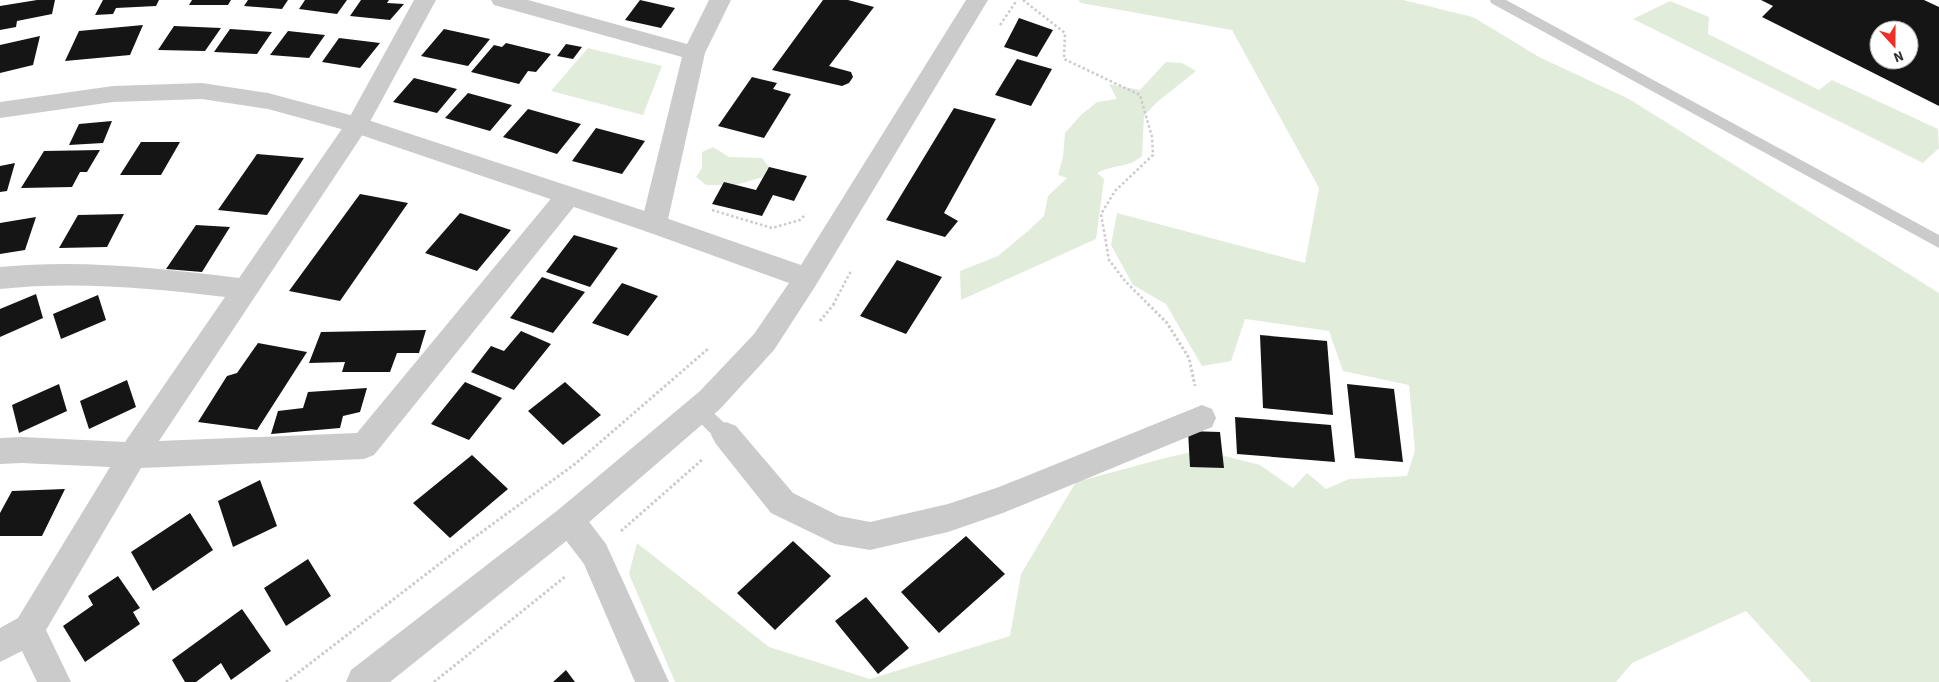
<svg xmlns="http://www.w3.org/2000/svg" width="1939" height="682" viewBox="0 0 1939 682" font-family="'Source Sans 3',sans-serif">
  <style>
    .green { fill: #e2ecdb }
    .building { fill: #151515; fill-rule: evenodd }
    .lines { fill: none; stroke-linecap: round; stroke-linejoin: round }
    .path-far1 { stroke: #cbcbcb; stroke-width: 2.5; stroke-dasharray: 2.5 2.5; stroke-linecap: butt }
    .path { stroke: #cbcbcb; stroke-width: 3; stroke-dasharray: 2.5 2.5; stroke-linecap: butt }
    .service { fill: #cbcbcb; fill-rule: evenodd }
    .minor { fill: #cbcbcb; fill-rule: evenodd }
    .tertiary { fill: #cbcbcb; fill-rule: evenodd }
  </style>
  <rect width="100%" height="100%" fill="#fff"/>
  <path class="green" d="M 1078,0 L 1403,0 L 1473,17 L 1539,57 L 1629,99 L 1939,293 L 1939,682 L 1811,682 L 1746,611 L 1632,663 L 1616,682 L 675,682 L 629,574 L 637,543 L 769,647 L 870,679 L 1010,636 L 1021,574 L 1076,482 L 1165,458 L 1201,450 L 1260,465 L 1293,488 L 1307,473 L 1326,489 L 1349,479 L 1407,476 L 1415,450 L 1409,385 L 1343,371 L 1329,331 L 1245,319 L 1231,361 L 1202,366 L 1166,304 L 1133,285 L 1111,245 L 1117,213 L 1305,263 L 1319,188 L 1232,30 L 1081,3 Z
    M 1670,1 L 1709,17 L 1708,34 L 1819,90 L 1832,80 L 1938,129 L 1939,148 L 1923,163 L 1633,19 Z
    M 588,48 L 662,66 L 643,115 L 551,91 Z
    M 1166,62 L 1182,63 L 1196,71 L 1156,103 L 1144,116 L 1142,156 C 1127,169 1113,164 1097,173 L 1104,179 L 1096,239 L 961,300 L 960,271 L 998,256 L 1028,231 L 1044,216 L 1048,196 L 1067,178 L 1058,175 L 1063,157 L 1065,133 L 1081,115 L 1097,102 L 1117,99 L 1109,84 L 1140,90 Z
    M 713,147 L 729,157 L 762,158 L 774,174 L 735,185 L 706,185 L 696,177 L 702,168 L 702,152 Z"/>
  <path class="building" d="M 37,0 L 55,0 L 52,14 L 17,21 L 16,27 L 0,30 L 0,6 Z
    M 103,0 L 159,0 L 156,6 L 116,8 L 113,14 L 95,15 Z
    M 192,0 L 231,0 L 228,5 L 189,5 Z
    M 248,0 L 288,0 L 282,9 L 244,6 Z
    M 305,0 L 347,0 L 337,14 L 299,9 Z
    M 361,0 L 389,0 L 387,3 L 404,4 L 390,20 L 350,16 Z
    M 640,0 L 675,8 L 661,28 L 625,20 Z
    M 823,0 L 848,0 L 874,7 L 829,66 L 851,72 L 853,77 L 849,83 L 842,86 L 772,70 Z
    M 1761,0 L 1924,0 L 1939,7 L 1939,106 L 1762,17 L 1773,6 ZM 1879,30 L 1909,30 L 1909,60 L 1879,60 Z
    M 1019,18 L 1053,30 L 1037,57 L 1004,47 Z
    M 143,25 L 130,55 L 65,61 L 79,31 Z
    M 174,26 L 221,28 L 205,51 L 158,50 Z
    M 230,29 L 272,32 L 257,54 L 214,52 Z
    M 444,29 L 490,39 L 468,66 L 421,56 Z
    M 288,31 L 325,35 L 309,58 L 270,55 Z
    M 40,36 L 33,65 L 0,73 L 0,45 Z
    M 339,38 L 380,43 L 360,68 L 322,62 Z
    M 506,43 L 551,54 L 536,72 L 528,71 L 519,84 L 471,72 L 494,45 L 502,47 Z
    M 566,44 L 582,47 L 573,59 L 557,56 Z
    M 1017,59 L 1052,69 L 1031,106 L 995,95 Z
    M 752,77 L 777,83 L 773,89 L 791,94 L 764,138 L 718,126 Z
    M 414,78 L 457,89 L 437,113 L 393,102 Z
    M 468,93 L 512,105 L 490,131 L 445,118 Z
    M 954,108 L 996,119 L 944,213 L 958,221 L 945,237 L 886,220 Z
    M 528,109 L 581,124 L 557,154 L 503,137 Z
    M 112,121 L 103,143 L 69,145 L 79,124 Z
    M 596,128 L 645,141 L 622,174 L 572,161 Z
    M 141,142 L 180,142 L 161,175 L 120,175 Z
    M 100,150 L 87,172 L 80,172 L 72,187 L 21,188 L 44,151 Z
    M 257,154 L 304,158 L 267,215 L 218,210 Z
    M 15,163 L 7,191 L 0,192 L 0,166 Z
    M 769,167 L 807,176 L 794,201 L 773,195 L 762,216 L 712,204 L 724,182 L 756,190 Z
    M 360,194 L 408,203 L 340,301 L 289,291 Z
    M 460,213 L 511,230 L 477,271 L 425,253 Z
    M 124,214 L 107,247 L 59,248 L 78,215 Z
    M 36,217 L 25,250 L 0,254 L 0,223 Z
    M 196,225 L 230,227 L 202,272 L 166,269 Z
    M 574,235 L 618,248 L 590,287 L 546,272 Z
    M 897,260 L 942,277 L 906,334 L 860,316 Z
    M 542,277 L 585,292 L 553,333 L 510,318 Z
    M 622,283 L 658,296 L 628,336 L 592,323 Z
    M 36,294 L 43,318 L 0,337 L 0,309 Z
    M 98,295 L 106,320 L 61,339 L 53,314 Z
    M 426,330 L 419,353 L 397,353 L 390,372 L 342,372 L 345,362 L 309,363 L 321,332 Z
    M 521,331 L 551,344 L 514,390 L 471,372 L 491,346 L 504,351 Z
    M 1260,335 L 1327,341 L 1333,415 L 1263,408 Z
    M 258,343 L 307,352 L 257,430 L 198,422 L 227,376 L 237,373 Z
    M 127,380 L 136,407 L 89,429 L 80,401 Z
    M 465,382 L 502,398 L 469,440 L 431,424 Z
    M 565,382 L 601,415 L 563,445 L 528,411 Z
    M 59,384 L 67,411 L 19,433 L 12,405 Z
    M 1347,384 L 1394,389 L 1403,462 L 1355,458 Z
    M 367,388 L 360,412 L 343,416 L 340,428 L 271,434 L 278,411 L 303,408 L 308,392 Z
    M 1235,417 L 1331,425 L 1335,462 L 1237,454 Z
    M 1188,431 L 1220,432 L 1224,468 L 1190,467 Z
    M 472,455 L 508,489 L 450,538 L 413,503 Z
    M 260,480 L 277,526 L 233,547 L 218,501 Z
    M 65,489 L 42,536 L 0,536 L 0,513 L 12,491 Z
    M 190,513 L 213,550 L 153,591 L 131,552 Z
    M 966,536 L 1005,574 L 939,633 L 901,592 Z
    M 793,541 L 831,576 L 775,630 L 737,593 Z
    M 308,559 L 331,596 L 286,626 L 264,588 Z
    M 118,576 L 140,608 L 133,612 L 140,624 L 85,662 L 63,626 L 93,605 L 88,596 Z
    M 866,597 L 909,648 L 878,674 L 835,621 Z
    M 242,609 L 271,651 L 231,680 L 221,663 L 196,682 L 185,682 L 172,660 Z
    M 566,670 L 575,682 L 553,682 Z"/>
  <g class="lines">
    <path class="path-far1" d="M 1023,0 L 1065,33 L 1064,59 L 1140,95 L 1152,137 L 1153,155 L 1115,191 L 1101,214 L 1109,260 L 1125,281 L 1149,305
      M 1000,25 L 1017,0
      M 712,210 L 772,228 L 800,220 L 806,214
      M 833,305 L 851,271"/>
    <path class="path" d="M 1148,304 L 1167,323 L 1189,358 L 1195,386
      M 820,321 L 834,304
      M 621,531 L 703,459
      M 286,682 L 468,542 L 575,464 L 709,348
      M 434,682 L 566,576"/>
    <path class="service" d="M 1490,0 L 1506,0 L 1939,235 L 1939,248 L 1491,3 Z
      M 699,403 L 705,405 L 732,430 L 735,435 L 732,440 C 718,446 703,425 693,415 L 691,410 L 693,405 Z"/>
    <path class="minor" d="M 414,0 L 436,0 L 365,131 L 159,441 L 357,433 L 559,189 L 568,187 L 577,189 L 581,196 L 577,203 L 374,455 L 364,459 L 141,468 L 46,630 L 71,682 L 37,682 L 22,651 L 0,662 L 0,628 L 18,618 L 110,467 L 22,463 L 0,464 L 0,438 L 22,437 L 125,442 L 225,297 C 150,288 76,281 0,289 L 0,267 C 80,259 159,268 239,278 L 348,120 Z
      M 491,0 L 528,0 L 687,44 L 709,0 L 731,0 L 705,53 L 667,224 L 663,231 L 654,234 L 645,231 L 641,224 L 682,57 L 494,5 Z
      M 1202,405 L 1212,409 L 1216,418 L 1212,427 L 1003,513 L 948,532 L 870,550 L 835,544 L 771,513 L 716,444 L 711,435 L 716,426 L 726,422 L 736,426 L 793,493 L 839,516 L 870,522 L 948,504 L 999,487 Z
      M 569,506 L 580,510 L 606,544 L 669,682 L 635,682 L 584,564 L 558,530 L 554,520 L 558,510 Z"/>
    <path class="tertiary" d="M 966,0 L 988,0 L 816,285 L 774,350 L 720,409 L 580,530 L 390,682 L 346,682 L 351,670 L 558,510 L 700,391 L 754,334 L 789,283 L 645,231 L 352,132 L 268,109 L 202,99 L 113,102 L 0,118 L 0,102 L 113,86 L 202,83 L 268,93 L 365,119 L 663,217 L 801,265 Z"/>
  </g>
  <g transform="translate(1894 45) rotate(159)"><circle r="24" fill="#ffffff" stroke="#ababab"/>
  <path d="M0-4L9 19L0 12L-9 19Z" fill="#ef2f26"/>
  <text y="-8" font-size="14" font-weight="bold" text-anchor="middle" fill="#2e2e2e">N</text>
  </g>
</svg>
